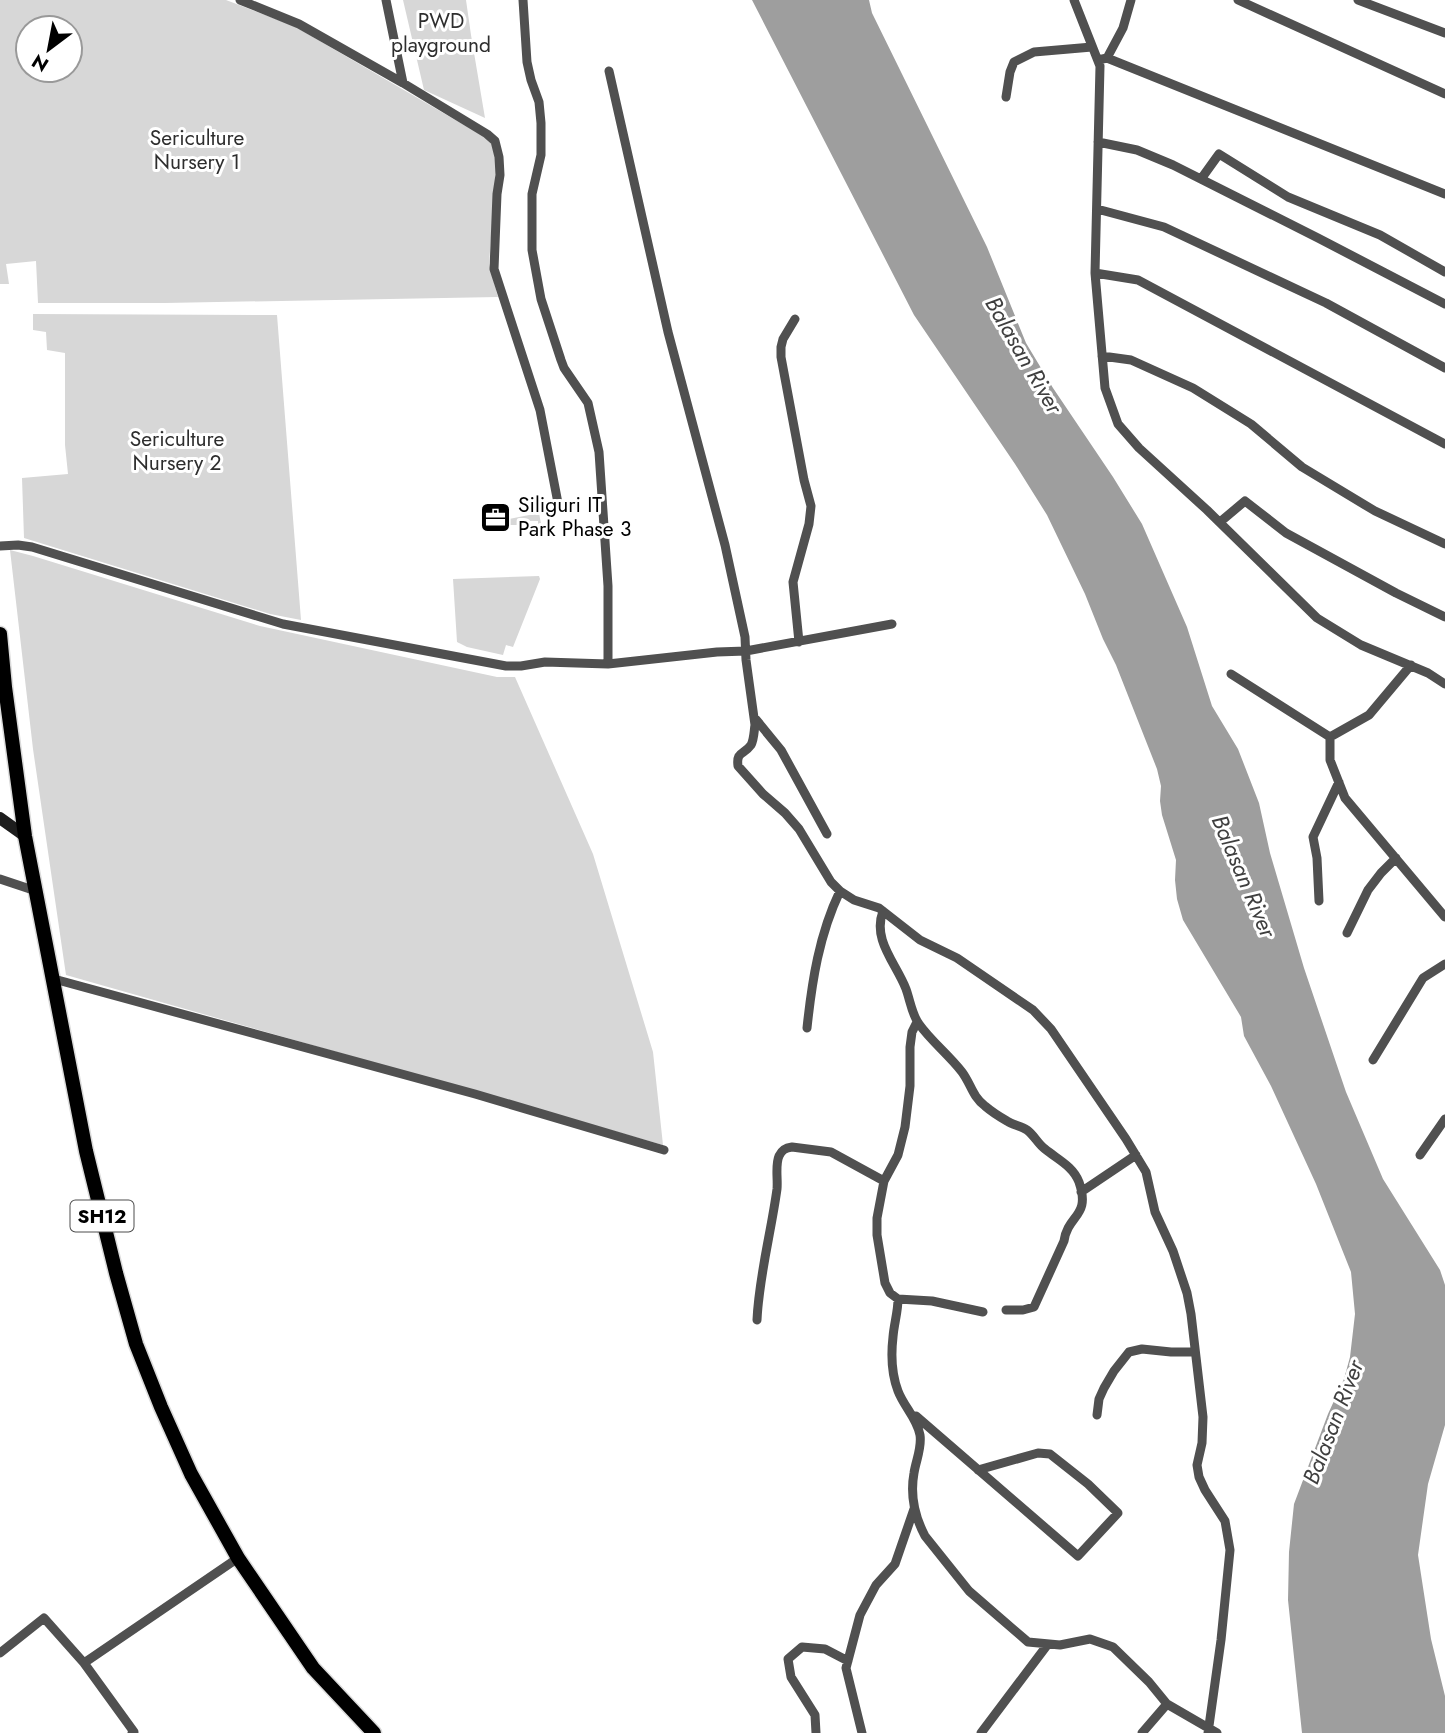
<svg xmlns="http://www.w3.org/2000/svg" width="1445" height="1733" viewBox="0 0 1445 1733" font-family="Jost,sans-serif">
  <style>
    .green { fill: #d7d7d7; fill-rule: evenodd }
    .water { fill: #9e9e9e }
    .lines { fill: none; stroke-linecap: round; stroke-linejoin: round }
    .primary-casing { stroke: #dbdbdb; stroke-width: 17 }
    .street { stroke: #505050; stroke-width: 9 }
    .secondary { stroke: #1d1d1d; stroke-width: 12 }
    .primary { stroke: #000; stroke-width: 14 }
    .labels { text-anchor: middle; stroke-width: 6; stroke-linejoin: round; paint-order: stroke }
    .shield { fill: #fff; stroke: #4c4c4c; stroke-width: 2 }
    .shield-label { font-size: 19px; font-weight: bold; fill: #000 }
    .park-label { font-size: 21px; fill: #2e2e2e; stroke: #fff }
    .poi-label { font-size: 21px; fill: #000; stroke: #fff; text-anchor: start }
    .water-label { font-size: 23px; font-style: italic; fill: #3f3f3f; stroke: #fff }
  </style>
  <rect width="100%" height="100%" fill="#fff"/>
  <path class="green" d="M 0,0 L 226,0 L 294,26 L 488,139 L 492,143 L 497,159 L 489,264 L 498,297 L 165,303 L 38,303 L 36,261 L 6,264 L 9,284 L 0,284 ZM 28,28 L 70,28 L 70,70 L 28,70 Z
    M 403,0 L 466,0 L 471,35 L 485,118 L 424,90 Z
    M 33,314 L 277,315 L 301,620 L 270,614 L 24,538 L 22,478 L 68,474 L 65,445 L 65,353 L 47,350 L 46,332 L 33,330 Z
    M 539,513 L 542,529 L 538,530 L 538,521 L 518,521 L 518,525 L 510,525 L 509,519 Z
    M 10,550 L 33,556 L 260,626 L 497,677 L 515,677 L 593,854 L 653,1052 L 663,1145 L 66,975 L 33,749 Z
    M 539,576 L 540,579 L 513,647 L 506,645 L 503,655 L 467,647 L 457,642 L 453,579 Z"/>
  <path class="water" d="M 752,0 L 869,0 L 872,13 L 987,247 L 1026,343 L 1053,388 L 1113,477 L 1142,524 L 1187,627 L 1212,706 L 1238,749 L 1259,803 L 1270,853 L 1304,968 L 1346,1092 L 1383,1179 L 1440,1270 L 1445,1285 L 1445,1425 L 1428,1484 L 1418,1555 L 1431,1639 L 1445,1696 L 1445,1733 L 1302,1733 L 1288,1600 L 1289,1552 L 1294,1504 L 1328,1414 L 1344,1379 L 1350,1357 L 1355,1314 L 1351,1272 L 1316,1184 L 1271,1086 L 1244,1036 L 1241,1017 L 1183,920 L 1177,899 L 1175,880 L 1176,860 L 1162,815 L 1160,801 L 1161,786 L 1157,769 L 1116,665 L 1103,639 L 1085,594 L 1047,515 L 1015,464 L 914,315 Z"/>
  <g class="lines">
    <defs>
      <path id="primary" d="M 0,634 L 5,687 L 25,836 L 86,1151 L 116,1273 L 136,1344 L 161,1407 L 191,1474 L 238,1558 L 313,1668 L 374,1733"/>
    </defs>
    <use href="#primary" class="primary-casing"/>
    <path class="street" d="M 240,0 L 299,24 L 403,83 L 487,134 L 495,141 L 499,157 L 500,175 L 497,194 L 494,269 L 540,410 L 558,503
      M 386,0 L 403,83
      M 523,0 L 527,62 L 531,80 L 539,102 L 541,123 L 541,155 L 532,194 L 532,250 L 541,299 L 561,360 L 564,368 L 588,403 L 599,452 L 608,586 L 608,664
      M 1074,0 L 1100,66 L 1095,273 L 1105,388 L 1118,424 L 1139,448 L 1207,510 L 1317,618 L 1361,645 L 1428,673 L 1445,684
      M 1238,0 L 1445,94
      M 1358,0 L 1445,33
      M 1107,58 L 1123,28 L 1131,0
      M 1098,60 L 1107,58 L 1445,194
      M 609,71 L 668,332 L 725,545 L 745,637 L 746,660 L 755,725 C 754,731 754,740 751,745 C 744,755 736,751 738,766 L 763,794 L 785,813 L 799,829 L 831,882 L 840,891 L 854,900 L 879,908 L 920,940 L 957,958 L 1033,1010 L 1051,1029 L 1126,1139 L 1146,1172 L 1155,1212 L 1173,1251 L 1187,1293 L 1191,1314 L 1203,1417 L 1202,1443 L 1197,1465 L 1199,1477 L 1205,1490 L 1225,1521 L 1230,1550 L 1221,1640 L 1208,1733
      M 1006,97 L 1010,72 L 1014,62 L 1034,52 L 1092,47
      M 1098,142 L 1137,150 L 1173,165 L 1318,238 L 1445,304
      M 1201,179 L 1219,154 L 1288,197 L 1380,235 L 1445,272
      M 1097,209 L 1164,227 L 1326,303 L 1445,368
      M 1095,273 L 1138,280 L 1445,444
      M 795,319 L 783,339 L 781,347 L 781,357 L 804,480 L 811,506 L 809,524 L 793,582 L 799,642
      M 1102,356 L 1131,360 L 1193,388 L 1251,424 L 1302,467 L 1375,511 L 1445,544
      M 1220,522 L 1245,501 L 1286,533 L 1396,593 L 1445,617
      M 0,546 L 18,545 L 32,547 L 283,624 L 506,666 L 521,666 L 545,662 L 608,664 L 717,652 L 746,651 L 892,624
      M 1231,674 L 1330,737 L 1330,760 L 1345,798 L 1445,917
      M 754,717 L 781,750 L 827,834
      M 1330,737 L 1369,715 L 1411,665
      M 0,879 L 36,891
      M 1319,901 L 1317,858 L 1313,837 L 1339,782
      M 883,911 C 872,940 896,963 906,989 C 910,1000 912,1015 919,1024 C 931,1041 949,1055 962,1072 C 971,1084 972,1096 985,1106 C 992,1112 1000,1117 1007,1121 C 1013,1125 1021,1126 1027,1130 C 1034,1135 1038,1144 1045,1149 C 1057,1159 1073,1166 1079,1182 C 1091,1217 1068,1214 1064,1241 L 1034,1307 L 1023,1310 L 1006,1310
      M 1347,933 L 1368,890 L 1381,873 L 1396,858
      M 54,979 L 475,1094 L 664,1150
      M 917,1022 L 912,1032 L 910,1047 L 910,1086 L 905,1127 L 898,1155 L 884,1181 L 877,1218 L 877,1235 L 885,1283 L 890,1293 L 898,1299 C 898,1312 894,1324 893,1337 C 891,1354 892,1375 898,1391 C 904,1407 917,1418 920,1435 C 922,1448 916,1460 914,1473 C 910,1495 915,1517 925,1536 L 969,1591 L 1028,1642 L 1060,1645 L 1090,1639 L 1113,1647 L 1149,1682 L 1167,1704 L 1217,1733
      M 807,1028 C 812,981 819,935 840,891
      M 1373,1060 L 1423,978 L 1445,964
      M 1420,1155 L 1445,1119
      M 1081,1192 L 1136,1155
      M 898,1299 L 932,1301 L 983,1312
      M 757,1320 C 759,1276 771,1233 777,1189 C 778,1179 775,1165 779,1156 C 782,1150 785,1148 792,1147 L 831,1152 L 884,1181
      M 1097,1415 L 1099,1399 L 1104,1388 L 1114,1371 L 1129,1352 L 1142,1349 L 1171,1352 L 1195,1352
      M 916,1416 L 1078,1556 L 1118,1513 L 1088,1484 L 1050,1454 L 1038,1453 L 978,1470
      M 0,1653 L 44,1618 L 84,1663 L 134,1732 L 132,1733
      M 84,1663 L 238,1558
      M 816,1733 L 815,1715 L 791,1677 L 788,1659 L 802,1647 L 825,1649 L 848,1661
      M 862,1733 L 846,1668 L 860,1615 L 876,1585 L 895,1564 L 914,1509
      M 981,1733 L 1048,1644
      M 1142,1733 L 1167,1704"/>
    <path class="secondary" d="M 0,818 L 25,836"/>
    <use href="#primary" class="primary"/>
  </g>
  <defs>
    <symbol id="office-square" viewBox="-11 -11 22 22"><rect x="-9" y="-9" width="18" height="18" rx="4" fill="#000" stroke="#fff"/><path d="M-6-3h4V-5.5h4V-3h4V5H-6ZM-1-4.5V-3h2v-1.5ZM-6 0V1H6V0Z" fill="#fff"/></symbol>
  </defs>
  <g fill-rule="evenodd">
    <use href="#office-square" x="478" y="500" width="35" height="35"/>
  </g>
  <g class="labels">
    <rect class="shield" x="70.5" y="1200.5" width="63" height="31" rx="5"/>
    <g class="shield-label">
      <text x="102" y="1223">SH12</text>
    </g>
    <g class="park-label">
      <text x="441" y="28">PWD<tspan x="441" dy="24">playground</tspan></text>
      <text x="197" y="145">Sericulture<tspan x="197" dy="24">Nursery 1</tspan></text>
      <text x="177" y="446">Sericulture<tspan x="177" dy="24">Nursery 2</tspan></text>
    </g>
    <g class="poi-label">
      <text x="518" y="512">Siliguri IT<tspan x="518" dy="24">Park Phase 3</tspan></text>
    </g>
    <g class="water-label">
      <text transform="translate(1024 355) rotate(60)" y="8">Balasan River</text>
      <text transform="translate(1244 876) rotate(67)" y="8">Balasan River</text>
      <text transform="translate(1333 1422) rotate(-69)" y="8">Balasan River</text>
    </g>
  </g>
  <g transform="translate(49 49) rotate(212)"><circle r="33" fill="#ffffff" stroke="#999999" stroke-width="2"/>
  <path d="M0-5L12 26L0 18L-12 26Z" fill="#000000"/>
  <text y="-10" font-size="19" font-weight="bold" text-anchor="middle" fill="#000000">N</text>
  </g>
</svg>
